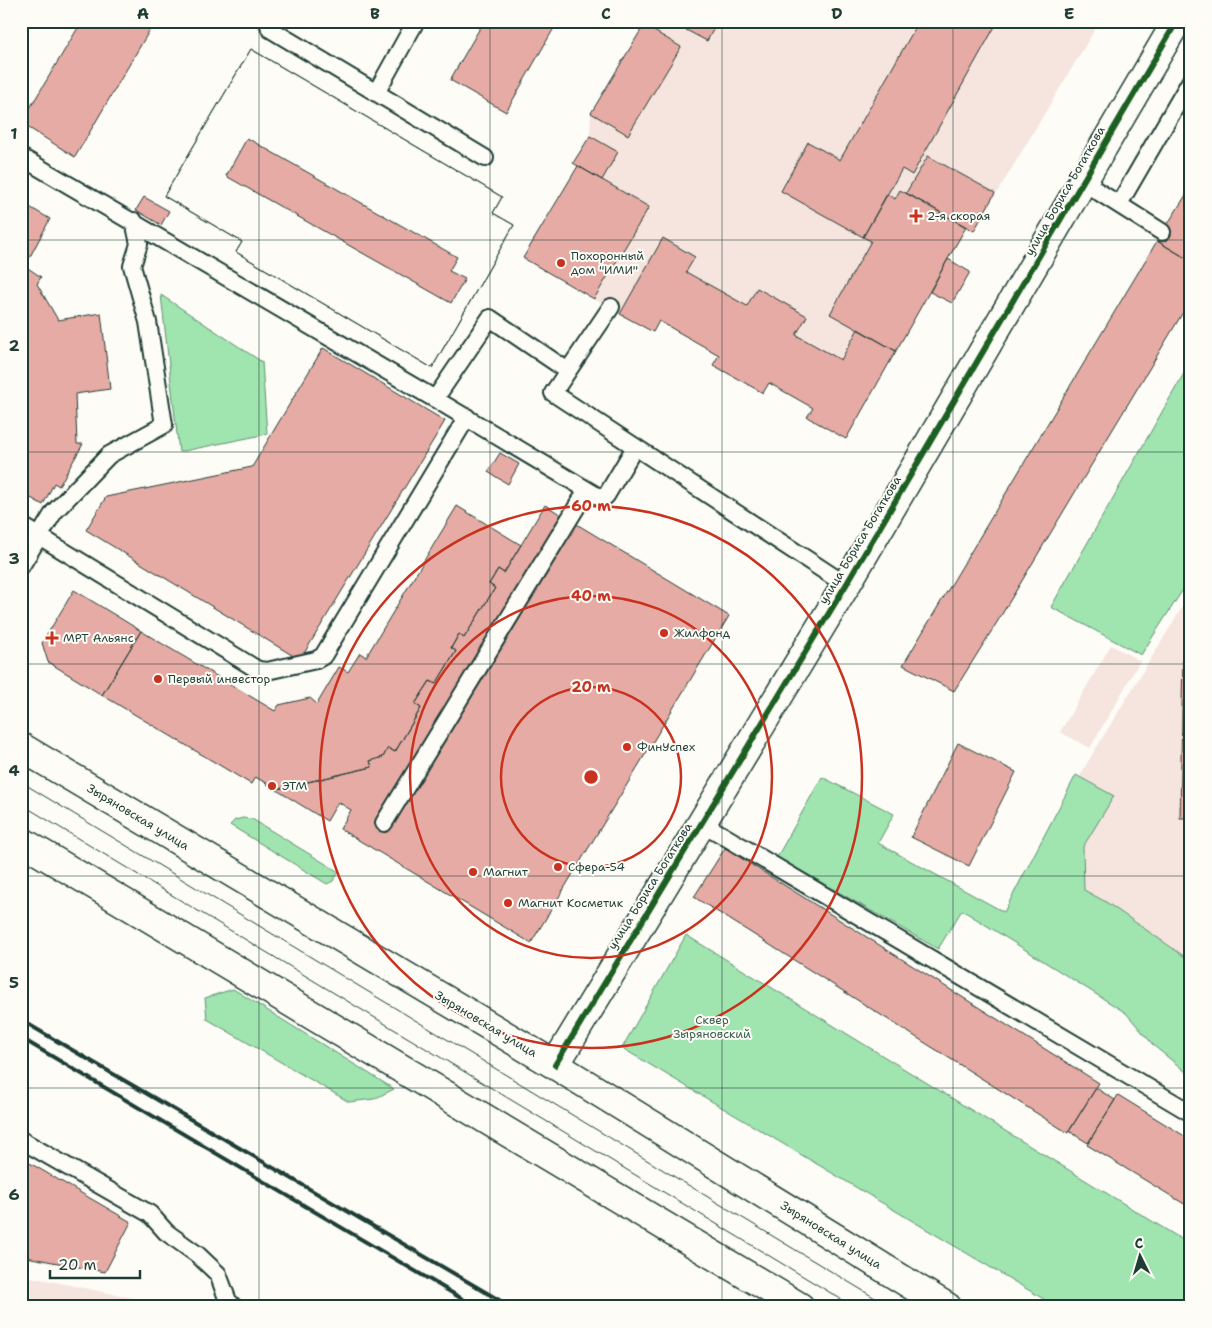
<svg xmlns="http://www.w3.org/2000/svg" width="1212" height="1328" viewBox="0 0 1212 1328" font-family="'Shantell Sans',sans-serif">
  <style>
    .built { fill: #f6e4de }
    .green { fill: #a0e4af; stroke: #609072 }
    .building { fill: #e6aba4; stroke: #1f3d34; fill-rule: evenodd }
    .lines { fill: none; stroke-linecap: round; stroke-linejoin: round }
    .lane-casing { stroke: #1f3d34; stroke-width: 20 }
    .secondary-casing { stroke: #1f3d34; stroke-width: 31 }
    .lane { stroke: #fdfcf7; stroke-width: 16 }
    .secondary { stroke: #fdfcf7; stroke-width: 28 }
    .tram { stroke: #1f3d34; stroke-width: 1 }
    .rail { stroke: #1f3d34; stroke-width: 4 }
    .cycleway-casing { stroke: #fdfcf7; stroke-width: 9 }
    .cycleway { stroke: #1b5e20; stroke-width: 6 }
    .grid { fill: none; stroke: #1f3d34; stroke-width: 1; stroke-opacity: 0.55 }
    .ring { fill: none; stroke: #c8321e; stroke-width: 2.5 }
    .poi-dot { fill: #c8321e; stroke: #fdfcf7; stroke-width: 2 }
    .labels { text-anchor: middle; stroke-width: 4; stroke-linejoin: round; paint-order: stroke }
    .street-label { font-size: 12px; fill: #1f3d34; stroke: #fdfcf7 }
    .poi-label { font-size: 12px; fill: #1f3d34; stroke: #fdfcf7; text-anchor: start }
    .park-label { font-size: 12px; fill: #395e4d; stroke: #fdfcf7 }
    .centre { fill: #c8321e; stroke: #fdfcf7; stroke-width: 2.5 }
    .ring-label { font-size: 15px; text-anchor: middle; font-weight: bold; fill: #c8321e; stroke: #fdfcf7; stroke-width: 4; stroke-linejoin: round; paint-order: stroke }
    .neatline { fill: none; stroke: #1f3d34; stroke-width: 2 }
    .grid-label { font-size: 16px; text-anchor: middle; font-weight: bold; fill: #1f3d34 }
  </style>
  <rect width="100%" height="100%" fill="#fdfcf7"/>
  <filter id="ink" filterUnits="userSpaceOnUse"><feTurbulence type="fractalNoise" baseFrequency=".02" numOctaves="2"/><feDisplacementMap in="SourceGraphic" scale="10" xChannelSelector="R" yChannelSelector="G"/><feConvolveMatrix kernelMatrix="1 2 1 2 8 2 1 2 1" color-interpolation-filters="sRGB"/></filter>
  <g filter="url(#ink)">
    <path class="built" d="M 649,21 L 1100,21 L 974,231 L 966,227 L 846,439 L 807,417 L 813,408 L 769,383 L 763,393 L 713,365 L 718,354 L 659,321 L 621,314 L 594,299 L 648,207 L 573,163 L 590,136 L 591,113 L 644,25 Z
      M 1191,593 L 1191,1040 L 1003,925 L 1087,763 Z
      M 1111,645 L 1140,661 L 1090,748 L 1060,732 Z
      M 21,1275 L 152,1302 L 160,1307 L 21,1307 Z"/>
    <path class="green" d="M 161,295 L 262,362 L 267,434 L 179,452 Z
      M 1191,361 L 1191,577 L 1141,655 L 1051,607 Z
      M 1076,775 L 1114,796 L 1083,847 L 1084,890 L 1106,902 L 1191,961 L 1191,1076 L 1154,1046 L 1126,1013 L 962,910 L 938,949 L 777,857 L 822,777 L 894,814 L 878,843 L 1004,912 Z
      M 243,818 L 252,819 L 339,872 L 333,881 L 327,884 L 230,825 L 235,820 Z
      M 686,935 L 1191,1245 L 1191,1307 L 1057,1307 L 622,1048 Z
      M 233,989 L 394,1089 L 374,1099 L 349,1102 L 207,1019 L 205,998 Z"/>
    <path class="building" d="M 82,21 L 155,21 L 75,157 L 21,123 Z
      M 484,21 L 558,21 L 506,112 L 450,80 Z
      M 669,21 L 718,21 L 707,41 Z
      M 919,21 L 998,21 L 912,175 L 902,169 L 863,237 L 781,191 L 808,142 L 840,160 Z
      M 644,25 L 681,47 L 628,135 L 591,113 Z
      M 251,49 L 502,197 L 493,213 L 514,225 L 432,368 L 236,252 L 242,242 L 164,196 ZM 247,138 L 457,257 L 449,271 L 465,279 L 451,303 L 226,176 Z
      M 251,49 L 502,197 L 493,213 L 514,225 L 432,368 L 236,252 L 242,242 L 164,196 Z
      M 590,136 L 618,152 L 602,180 L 573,163 Z
      M 928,156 L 995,193 L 974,231 L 906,193 Z
      M 578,166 L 649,207 L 594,299 L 523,258 Z
      M 1191,187 L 1191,261 L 1157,241 Z
      M 900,190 L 966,227 L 896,351 L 830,314 L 871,241 L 863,237 L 887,194 L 895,199 Z
      M 144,197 L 169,211 L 161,225 L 136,210 Z
      M 21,202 L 50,219 L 25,266 L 41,277 L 37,284 L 58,320 L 101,313 L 110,389 L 75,394 L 77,444 L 83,444 L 59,486 L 54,483 L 43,505 L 31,498 L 27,504 L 21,501 Z
      M 663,238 L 695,257 L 686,272 L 747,306 L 757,288 L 807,316 L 796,335 L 841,360 L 858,329 L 896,351 L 846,439 L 807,417 L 813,408 L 769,383 L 763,393 L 713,365 L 719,355 L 659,321 L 653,332 L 620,314 Z
      M 1157,241 L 1191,261 L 1191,299 L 999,619 L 954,691 L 903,665 Z
      M 948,259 L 970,272 L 952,303 L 930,292 Z
      M 323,348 L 445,421 L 300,660 L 86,530 L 106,497 L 252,467 Z
      M 500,453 L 519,464 L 508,484 L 488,472 Z
      M 545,505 L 729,616 L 531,943 L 340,829 L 351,810 L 338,802 L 327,821 L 267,784 L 278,789 L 372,767 L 370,761 L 383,757 L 388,748 L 395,752 L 421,708 L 415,704 L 430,681 L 436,684 L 456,651 L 451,648 L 459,634 L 464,638 L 495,588 L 489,584 L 498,569 L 504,573 Z
      M 457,506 L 521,545 L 504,573 L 498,569 L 489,584 L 495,588 L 464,638 L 459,634 L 451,648 L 456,651 L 436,684 L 430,681 L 415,704 L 421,708 L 395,752 L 388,748 L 383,757 L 370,761 L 372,767 L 278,789 L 255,777 L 251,784 L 102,695 L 141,631 L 275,711 L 279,705 L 310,698 L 317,704 L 339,667 L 348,672 L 360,653 L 366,657 Z
      M 74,590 L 141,631 L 102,695 L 48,662 L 42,643 Z
      M 1183,653 L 1191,653 L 1191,818 L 1180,818 Z
      M 958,743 L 1016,772 L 969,866 L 911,837 Z
      M 725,848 L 1099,1083 L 1068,1133 L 694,897 Z
      M 1096,1088 L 1115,1100 L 1088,1143 L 1069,1131 Z
      M 1118,1095 L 1191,1140 L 1191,1208 L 1087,1145 Z
      M 21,1158 L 131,1222 L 105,1272 L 21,1256 Z"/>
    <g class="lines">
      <defs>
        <path id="lane" d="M 268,21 L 270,29 L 485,158
          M 376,93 L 416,21
          M 21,157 L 435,399 L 490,318 L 568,371
          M 1083,182 L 1162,232
          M 1119,204 L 1191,80
          M 611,307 L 553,393 L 846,585
          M 435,399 L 599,497 L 606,496 L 635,447
          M 21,525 L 258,670 L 267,671 L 316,660 L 323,656 L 467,417
          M 21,566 L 54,512 L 109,455 L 164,425 L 148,322 L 132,266 L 139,244 L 134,221
          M 384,823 L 587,490
          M 702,823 L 1191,1113
          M 21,1140 L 150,1214 L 166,1232 L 198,1255 L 218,1274 L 228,1301 L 234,1307"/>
        <path id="secondary" d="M 21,747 L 555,1065 L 947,1307
          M 21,841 L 800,1307
          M 555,1065 L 846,585 L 1177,21"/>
      </defs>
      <use href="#lane" class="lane-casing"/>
      <use href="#secondary" class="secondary-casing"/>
      <use href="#lane" class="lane"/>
      <use href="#secondary" class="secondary"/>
      <path class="tram" d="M 21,782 L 890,1307
        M 21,804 L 854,1307"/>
      <path class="rail" d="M 21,1020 L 511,1307
        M 21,1038 L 476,1307"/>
      <defs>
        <path id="cycleway" d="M 555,1065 L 846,585 L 1177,21"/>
      </defs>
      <use href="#cycleway" class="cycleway-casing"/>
      <use href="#cycleway" class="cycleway"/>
    </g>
  </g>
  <path class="grid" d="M 259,21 L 259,1307M 490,21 L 490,1307M 722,21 L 722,1307M 953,21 L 953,1307M 21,240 L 1191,240M 21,452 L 1191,452M 21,664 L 1191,664M 21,876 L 1191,876M 21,1088 L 1191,1088"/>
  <g class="ring">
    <circle cx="591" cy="777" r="90"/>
    <circle cx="591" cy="777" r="181"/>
    <circle cx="591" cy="777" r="271"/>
  </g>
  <g class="poi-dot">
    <path d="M913.5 208.5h5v5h5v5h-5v5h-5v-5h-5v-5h5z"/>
    <circle cx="561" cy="263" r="5"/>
    <circle cx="664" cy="633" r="5"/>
    <path d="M49.5 630.5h5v5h5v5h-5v5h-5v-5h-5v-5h5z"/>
    <circle cx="158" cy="679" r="5"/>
    <circle cx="627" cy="747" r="5"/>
    <circle cx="272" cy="786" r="5"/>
    <circle cx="558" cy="867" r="5"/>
    <circle cx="473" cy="872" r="5"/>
    <circle cx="508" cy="903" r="5"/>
  </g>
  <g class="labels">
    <g class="street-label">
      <text transform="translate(1065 191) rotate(-60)" y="4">улица Бориса Богаткова</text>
      <text transform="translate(860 540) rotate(-59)" y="4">улица Бориса Богаткова</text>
      <text transform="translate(138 817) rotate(31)" y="4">Зыряновская улица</text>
      <text transform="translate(650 886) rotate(-58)" y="4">улица Бориса Богаткова</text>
      <text transform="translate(486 1024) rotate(31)" y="4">Зыряновская улица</text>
      <text transform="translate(831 1235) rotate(32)" y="4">Зыряновская улица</text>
    </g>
    <g class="poi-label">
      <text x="927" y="220">2-я скорая</text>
      <text x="571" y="260">Похоронный<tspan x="571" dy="14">дом "ИМИ"</tspan></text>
      <text x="674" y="637">Жилфонд</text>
      <text x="63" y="642">МРТ Альянс</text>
      <text x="168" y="683">Первый инвестор</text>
      <text x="637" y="751">ФинУспех</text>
      <text x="282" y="790">ЭТМ</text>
      <text x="568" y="871">Сфера-54</text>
      <text x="483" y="876">Магнит</text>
      <text x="518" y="907">Магнит Косметик</text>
    </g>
    <g class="park-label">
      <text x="712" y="1024">Cквер<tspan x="712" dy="14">Зыряновский</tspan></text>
    </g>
  </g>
  <circle cx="591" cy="777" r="8" class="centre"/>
  <g class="ring-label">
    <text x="591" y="511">60 m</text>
    <text x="591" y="601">40 m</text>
    <text x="591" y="692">20 m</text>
  </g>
  <rect width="1212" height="1328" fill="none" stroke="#fdfcf7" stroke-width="55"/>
  <g transform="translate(1140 1256) rotate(355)" stroke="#fdfcf7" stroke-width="4" paint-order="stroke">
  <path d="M0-4L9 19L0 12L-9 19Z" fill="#1f3d34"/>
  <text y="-8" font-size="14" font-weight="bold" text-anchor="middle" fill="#1f3d34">С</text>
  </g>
  <path d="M50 1270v8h90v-8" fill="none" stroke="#1f3d34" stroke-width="2.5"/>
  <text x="58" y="1270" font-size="15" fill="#1f3d34" stroke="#fdfcf7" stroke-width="4" paint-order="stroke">20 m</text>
  <rect x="28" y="28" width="1156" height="1272" class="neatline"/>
  <g class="grid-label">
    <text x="143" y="19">A</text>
    <text x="375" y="19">B</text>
    <text x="606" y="19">C</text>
    <text x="837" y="19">D</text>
    <text x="1069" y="19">E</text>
    <text x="14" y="139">1</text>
    <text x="14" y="351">2</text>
    <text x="14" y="564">3</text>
    <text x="14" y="776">4</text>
    <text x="14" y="988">5</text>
    <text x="14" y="1200">6</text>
  </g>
</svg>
